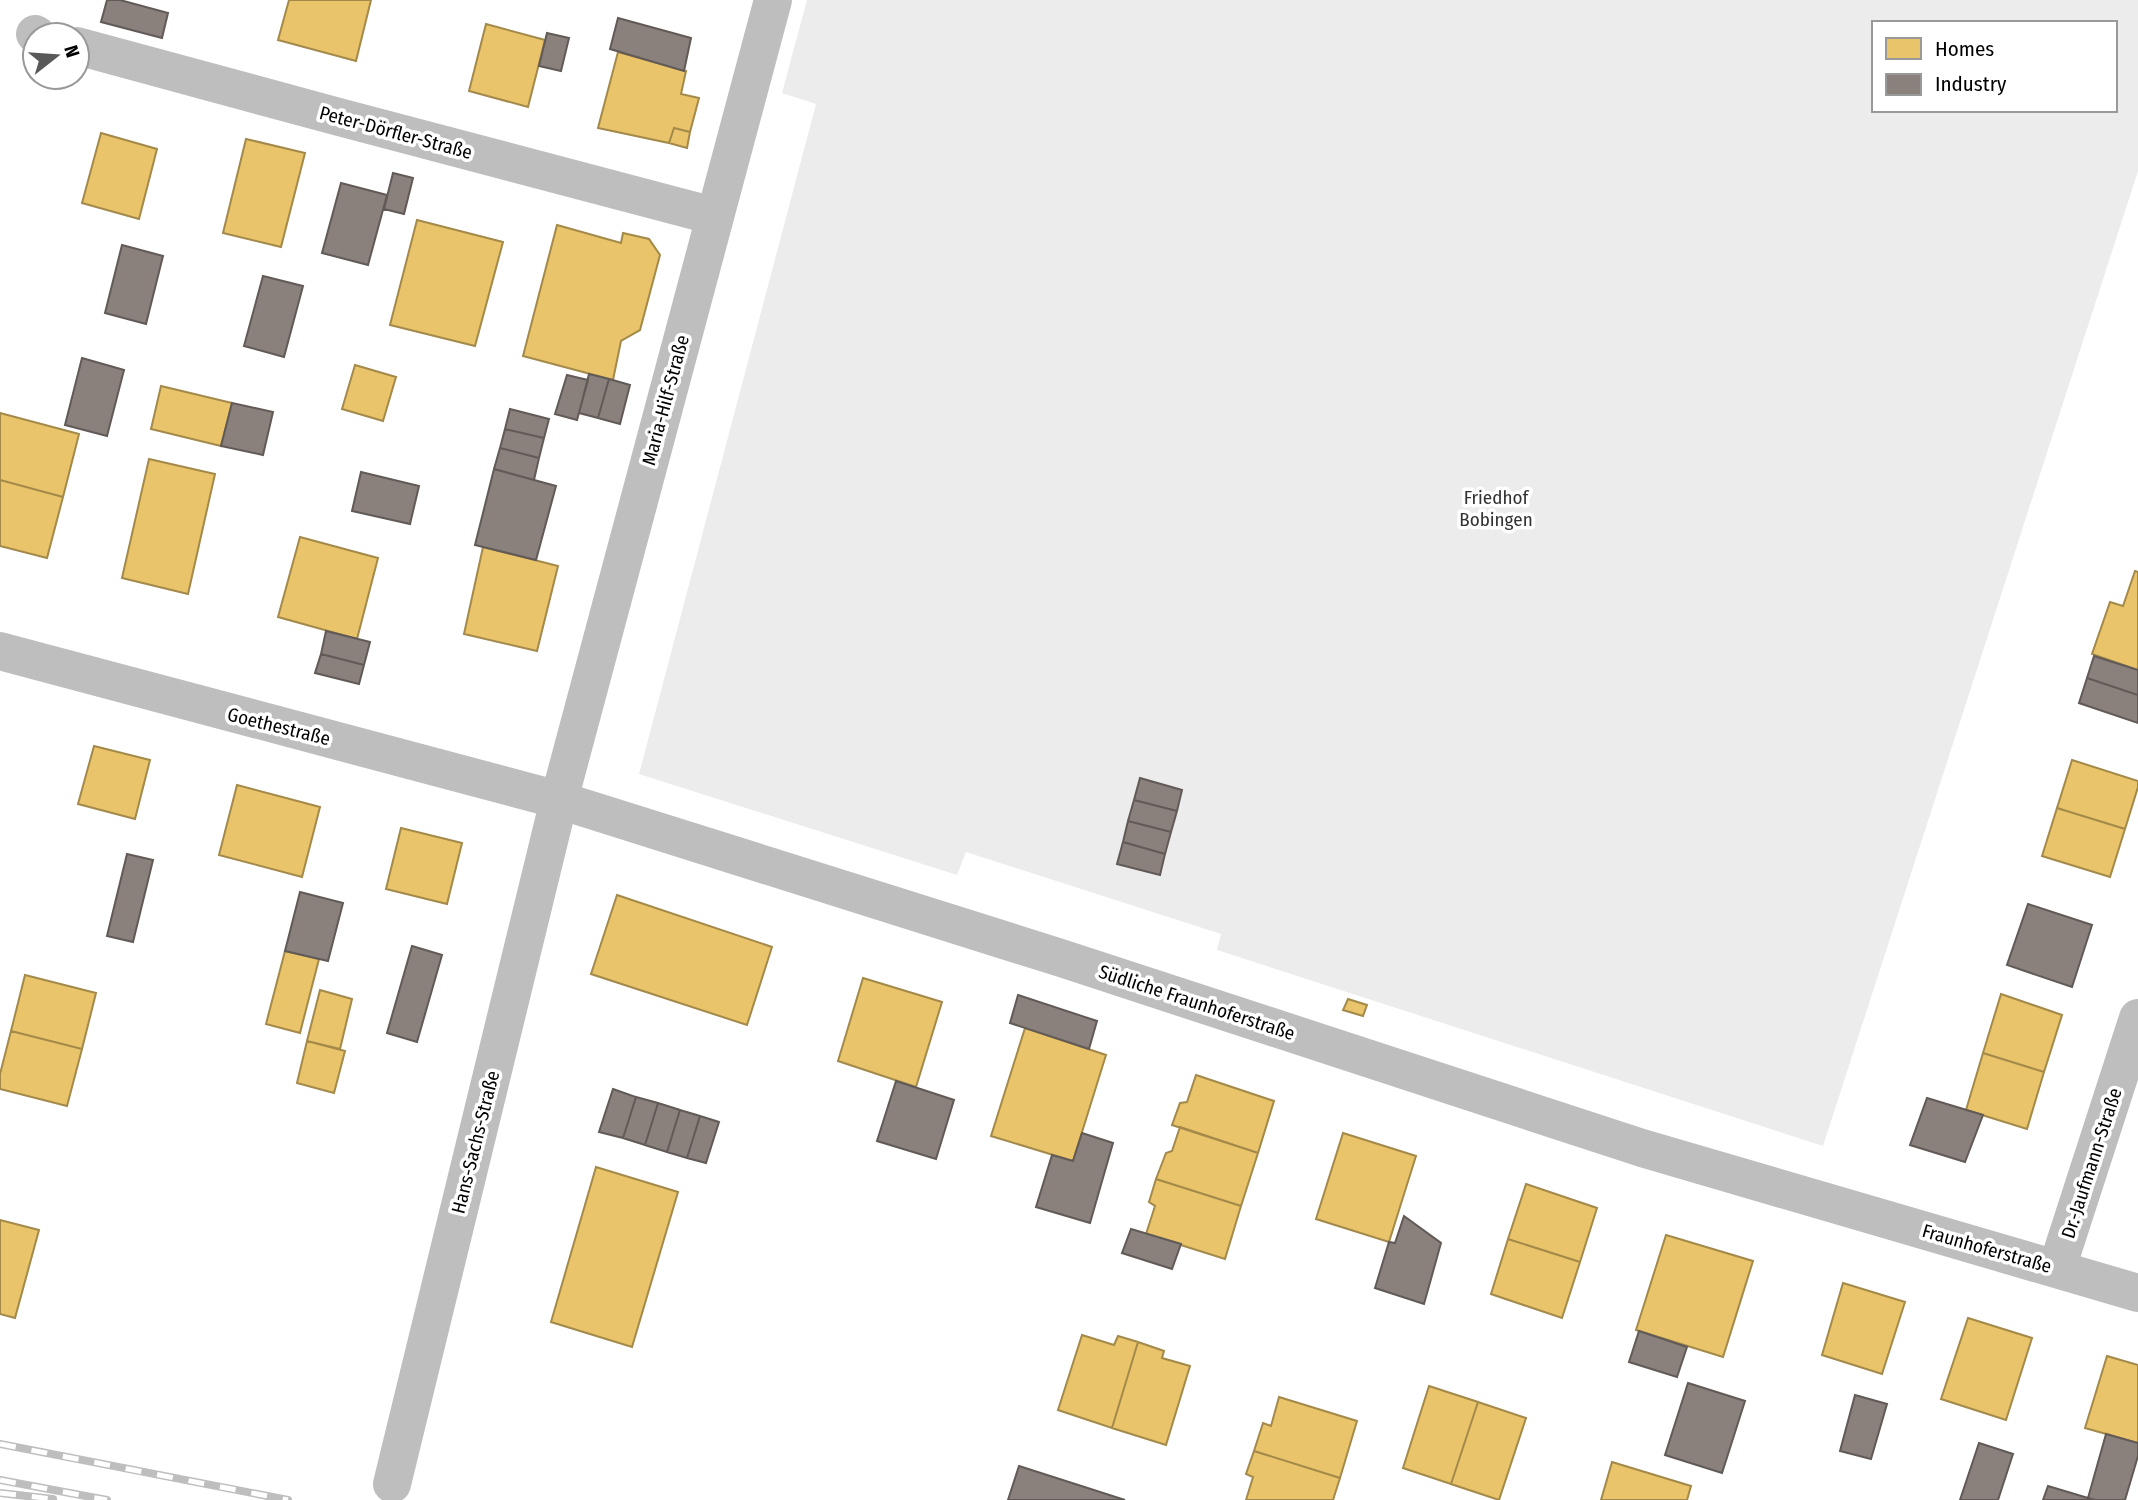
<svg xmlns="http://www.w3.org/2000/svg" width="2138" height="1500" viewBox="0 0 2138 1500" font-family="'Fira Sans Condensed',sans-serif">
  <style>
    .green { fill: #ececec; fill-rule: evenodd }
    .homes { fill: #e9c46a; stroke: #a3894a; stroke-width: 2 }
    .industry { fill: #8a817c; stroke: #615a57; stroke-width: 2 }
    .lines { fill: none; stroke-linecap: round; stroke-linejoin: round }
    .minor { stroke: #bebebe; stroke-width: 38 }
    .rail-casing { stroke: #bebebe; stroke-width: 8 }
    .rail { stroke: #fff; stroke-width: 5; stroke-dasharray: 16; stroke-linecap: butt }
    .labels { text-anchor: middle; stroke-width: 7; stroke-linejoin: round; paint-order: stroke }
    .street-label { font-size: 19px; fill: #000; stroke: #fff }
    .park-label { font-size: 19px; fill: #333; stroke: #fff }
  </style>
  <rect width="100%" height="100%" fill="#fff"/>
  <path class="green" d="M 807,0 L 2138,0 L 2138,171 L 1823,1146 L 1217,950 L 1221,934 L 966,852 L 957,875 L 639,774 L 816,104 L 782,93 ZM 1874,23 L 2115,23 L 2115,110 L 1874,110 Z"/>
  <path class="homes" d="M 289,0 L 371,0 L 356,61 L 278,40 Z
    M 486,24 L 545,40 L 528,107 L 469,91 Z
    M 618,52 L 686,71 L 681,94 L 699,98 L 690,132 L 674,128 L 669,143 L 598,128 Z
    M 674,128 L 690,132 L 687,148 L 669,143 Z
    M 101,133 L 157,149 L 139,219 L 82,203 Z
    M 246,139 L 305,153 L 281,247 L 223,233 Z
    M 417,220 L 503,242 L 475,346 L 390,325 Z
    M 557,225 L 621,243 L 623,233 L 649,239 L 660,255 L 640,330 L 621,341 L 613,380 L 523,356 Z
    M 355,365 L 396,377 L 383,421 L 342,409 Z
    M 161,386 L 232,403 L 221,446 L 151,429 Z
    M 0,413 L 79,434 L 63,497 L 0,480 Z
    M 149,459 L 215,474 L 188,594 L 122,578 Z
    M 0,480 L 63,497 L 47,558 L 0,546 Z
    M 300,537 L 378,558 L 357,639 L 278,617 Z
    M 483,547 L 558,566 L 537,651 L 464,634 Z
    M 2135,571 L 2138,572 L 2138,670 L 2092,654 L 2110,602 L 2123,606 Z
    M 94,746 L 150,760 L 135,819 L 78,804 Z
    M 2072,760 L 2138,781 L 2138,787 L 2125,829 L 2057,808 Z
    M 237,785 L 320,807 L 302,877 L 219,855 Z
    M 2057,808 L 2125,829 L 2110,877 L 2042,856 Z
    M 401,828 L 462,843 L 447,904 L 386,889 Z
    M 617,895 L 772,947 L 747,1025 L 591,974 Z
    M 285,951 L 319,959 L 300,1033 L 266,1024 Z
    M 25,975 L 96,993 L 82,1049 L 11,1031 Z
    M 863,978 L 942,1002 L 916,1087 L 838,1061 Z
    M 320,990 L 352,999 L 340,1049 L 307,1041 Z
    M 2001,994 L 2062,1015 L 2044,1072 L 1983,1053 Z
    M 1348,999 L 1367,1005 L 1363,1016 L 1343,1010 Z
    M 1025,1028 L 1106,1055 L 1073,1161 L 991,1136 Z
    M 11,1031 L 82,1049 L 67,1106 L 0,1089 L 0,1074 Z
    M 307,1041 L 345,1051 L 334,1093 L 297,1083 Z
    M 1983,1053 L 2044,1072 L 2027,1129 L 1966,1110 Z
    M 1196,1075 L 1274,1101 L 1258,1153 L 1172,1125 L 1180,1103 L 1187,1102 Z
    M 1180,1127 L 1258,1153 L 1241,1206 L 1156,1179 L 1166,1153 L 1172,1151 Z
    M 1343,1133 L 1416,1156 L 1389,1242 L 1316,1219 Z
    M 596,1167 L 678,1192 L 632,1347 L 551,1322 Z
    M 1156,1179 L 1241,1206 L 1225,1259 L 1146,1234 L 1155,1206 L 1149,1202 Z
    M 1526,1184 L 1597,1208 L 1580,1262 L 1508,1239 Z
    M 0,1220 L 39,1230 L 15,1318 L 0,1314 Z
    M 1666,1235 L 1753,1261 L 1723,1357 L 1636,1330 Z
    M 1508,1239 L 1580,1262 L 1562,1318 L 1491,1294 Z
    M 1843,1283 L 1905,1302 L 1882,1374 L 1822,1355 Z
    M 1968,1318 L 2032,1338 L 2006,1420 L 1941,1399 Z
    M 1082,1335 L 1114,1345 L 1118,1336 L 1138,1342 L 1112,1428 L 1058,1410 Z
    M 1138,1342 L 1164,1351 L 1162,1358 L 1190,1366 L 1166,1445 L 1112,1428 Z
    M 2107,1356 L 2138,1365 L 2138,1443 L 2085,1428 Z
    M 1429,1386 L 1478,1402 L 1451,1484 L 1403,1468 Z
    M 1279,1397 L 1357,1421 L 1340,1478 L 1254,1451 L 1263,1423 L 1271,1426 Z
    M 1478,1402 L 1526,1418 L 1499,1500 L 1451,1484 Z
    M 1254,1451 L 1340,1478 L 1333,1500 L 1246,1500 L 1253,1477 L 1246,1474 Z
    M 1612,1462 L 1691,1486 L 1687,1500 L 1601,1500 Z"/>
  <path class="industry" d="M 107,0 L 120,0 L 168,13 L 162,38 L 101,22 Z
    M 618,18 L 691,38 L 684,71 L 610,49 Z
    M 547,33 L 569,38 L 561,71 L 539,66 Z
    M 393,173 L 413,178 L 404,214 L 384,209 Z
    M 341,183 L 387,195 L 368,265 L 322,253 Z
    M 122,245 L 163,256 L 146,324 L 105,313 Z
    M 263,276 L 303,286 L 284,357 L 244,346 Z
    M 82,358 L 124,370 L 107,436 L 65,425 Z
    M 589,374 L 609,379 L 598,418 L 579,413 Z
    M 567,375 L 588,380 L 577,420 L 555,414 Z
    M 609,379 L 630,385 L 620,424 L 598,418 Z
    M 232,403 L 273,412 L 263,455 L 221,446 Z
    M 510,409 L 549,419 L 544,438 L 505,429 Z
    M 505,429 L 544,438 L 539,458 L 500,448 Z
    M 500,448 L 539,458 L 534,480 L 494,469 Z
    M 494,469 L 556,486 L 536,560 L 475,545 Z
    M 361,472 L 419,486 L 410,524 L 352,511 Z
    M 326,631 L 370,642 L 364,665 L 321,654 Z
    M 321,654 L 364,665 L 359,684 L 315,673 Z
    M 2094,656 L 2138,670 L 2138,695 L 2087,678 Z
    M 2087,678 L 2138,695 L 2138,723 L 2079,703 Z
    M 1140,778 L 1182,790 L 1177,811 L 1134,800 Z
    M 1134,800 L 1177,811 L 1171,832 L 1128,821 Z
    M 1128,821 L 1171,832 L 1165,854 L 1123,842 Z
    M 1123,842 L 1165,854 L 1160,875 L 1117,864 Z
    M 127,854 L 153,860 L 133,942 L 107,936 Z
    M 300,892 L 343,903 L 328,961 L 285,951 Z
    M 2028,904 L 2092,925 L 2072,987 L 2007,965 Z
    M 412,946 L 442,955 L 417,1042 L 387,1033 Z
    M 1018,995 L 1097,1021 L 1089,1049 L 1010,1023 Z
    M 896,1081 L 954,1100 L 936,1159 L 877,1141 Z
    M 613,1089 L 636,1097 L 623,1138 L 599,1132 Z
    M 636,1097 L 658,1103 L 645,1145 L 623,1138 Z
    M 1927,1098 L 1983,1115 L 1965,1162 L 1910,1145 Z
    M 658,1103 L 680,1110 L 667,1152 L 645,1145 Z
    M 680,1110 L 700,1116 L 687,1158 L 667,1152 Z
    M 700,1116 L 719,1122 L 706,1163 L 687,1158 Z
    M 1082,1133 L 1113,1143 L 1090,1223 L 1036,1207 L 1052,1155 L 1073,1161 Z
    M 1404,1216 L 1441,1243 L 1424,1304 L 1375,1288 L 1389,1242 L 1395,1243 Z
    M 1131,1229 L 1181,1244 L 1172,1269 L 1122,1253 Z
    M 1639,1331 L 1687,1347 L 1677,1377 L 1629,1362 Z
    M 1688,1383 L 1745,1401 L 1722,1473 L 1665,1455 Z
    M 1855,1395 L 1887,1404 L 1871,1459 L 1840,1451 Z
    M 2106,1434 L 2138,1443 L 2138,1456 L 2125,1500 L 2095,1500 L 2088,1498 Z
    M 1979,1443 L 2013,1454 L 1998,1500 L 1960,1500 Z
    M 1019,1466 L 1125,1500 L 1008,1500 Z
    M 2048,1486 L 2088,1498 L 2095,1500 L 2043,1500 Z"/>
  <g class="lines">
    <path class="minor" d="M 35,34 L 37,35
      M 77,46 L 339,117 L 714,216
      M 0,651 L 559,800 L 1061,958 L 1642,1148 L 2138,1293
      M 2057,1268 L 2138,1018
      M 392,1484 L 559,800 L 773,0"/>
    <defs>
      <path id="rail" d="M 0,1444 L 288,1500
        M 0,1480 L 107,1500
        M 0,1493 L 53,1499"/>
    </defs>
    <use href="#rail" class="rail-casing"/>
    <use href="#rail" class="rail"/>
  </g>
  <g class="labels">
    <g class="street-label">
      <text transform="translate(396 132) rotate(15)" y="7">Peter-Dörfler-Straße</text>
      <text transform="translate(665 400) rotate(-75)" y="7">Maria-Hilf-Straße</text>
      <text transform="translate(279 726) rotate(14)" y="7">Goethestraße</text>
      <text transform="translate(1197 1002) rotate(18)" y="7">Südliche Fraunhoferstraße</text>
      <text transform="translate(475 1142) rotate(-76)" y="7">Hans-Sachs-Straße</text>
      <text transform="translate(2091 1163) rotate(-72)" y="7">Dr.-Jaufmann-Straße</text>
      <text transform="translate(1987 1248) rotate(16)" y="7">Fraunhoferstraße</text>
    </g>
    <g class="park-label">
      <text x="1496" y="504">Friedhof<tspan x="1496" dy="22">Bobingen</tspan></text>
    </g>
  </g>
  <rect x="1872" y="21" width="245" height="91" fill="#ffffff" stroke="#999999" stroke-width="2"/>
  <rect x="1886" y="38" width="35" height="21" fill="#e9c46a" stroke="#999999" stroke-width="2"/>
  <text x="1935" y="56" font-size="21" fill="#000000">Homes</text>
  <rect x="1886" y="74" width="35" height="21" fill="#8a817c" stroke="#999999" stroke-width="2"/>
  <text x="1935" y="91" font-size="21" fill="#000000">Industry</text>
  <g transform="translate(56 56) rotate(73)"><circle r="33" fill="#ffffff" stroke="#999999" stroke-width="2"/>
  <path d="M0-5L12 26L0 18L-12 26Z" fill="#595959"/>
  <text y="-10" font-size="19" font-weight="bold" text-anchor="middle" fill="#000000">N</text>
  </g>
</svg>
